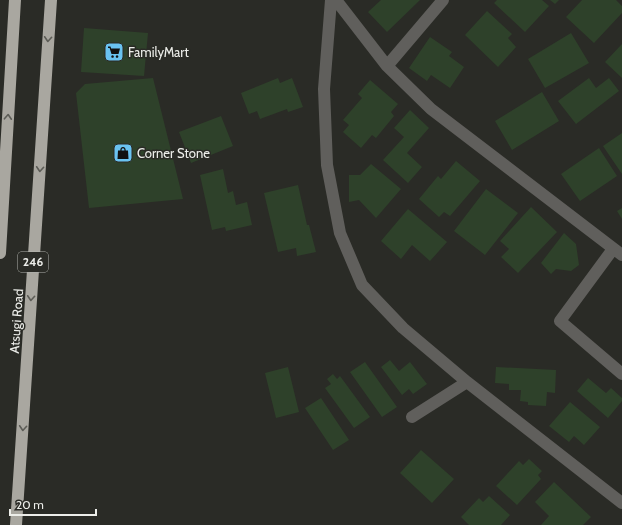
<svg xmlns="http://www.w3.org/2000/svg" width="622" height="525" viewBox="0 0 622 525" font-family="Cabin,sans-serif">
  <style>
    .building { fill: #2e412a }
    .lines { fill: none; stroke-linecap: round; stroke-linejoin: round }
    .minor { stroke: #605f5c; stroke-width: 12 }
    .highway { stroke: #a9a7a0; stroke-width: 12 }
    .oneway { stroke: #5d5d57 }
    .labels { text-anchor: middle; stroke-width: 3; stroke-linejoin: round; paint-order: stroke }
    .shield { fill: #2a2b26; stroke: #b2b4af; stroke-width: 1 }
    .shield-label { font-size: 12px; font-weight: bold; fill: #edeeea }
    .poi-label { font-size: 13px; fill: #edeeea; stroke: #2a2b26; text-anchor: start }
    .street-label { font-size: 13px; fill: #edeeea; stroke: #2a2b26 }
  </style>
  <rect width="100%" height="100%" fill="#2a2b26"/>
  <path class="building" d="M 381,0 L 420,0 L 387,32 L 368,12 Z
    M 497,0 L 542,0 L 549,6 L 525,32 L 494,3 Z
    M 550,0 L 559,0 L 555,4 Z
    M 582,0 L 616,0 L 622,6 L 622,13 L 594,43 L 566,17 Z
    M 487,11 L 512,34 L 508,38 L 516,47 L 498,67 L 465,35 Z
    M 84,28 L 148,33 L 144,76 L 81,72 Z
    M 571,33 L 589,63 L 545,88 L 528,59 Z
    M 430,37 L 452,52 L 449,56 L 464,67 L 450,88 L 431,75 L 427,81 L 409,68 Z
    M 622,44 L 622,78 L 605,62 Z
    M 153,78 L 183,199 L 89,208 L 76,93 L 85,84 Z
    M 278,78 L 280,83 L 292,78 L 303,107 L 288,112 L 287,109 L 260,119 L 257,111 L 249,114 L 241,93 Z
    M 589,78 L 596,88 L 609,78 L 619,91 L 576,124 L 558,101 Z
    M 370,80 L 398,104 L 391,112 L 394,116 L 376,138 L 372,135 L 361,148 L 343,132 L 349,125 L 343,120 L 362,98 L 358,94 Z
    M 542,92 L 559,121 L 512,150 L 495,121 Z
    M 410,110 L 429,128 L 407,153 L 422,167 L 408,183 L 383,160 L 404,137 L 394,128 Z
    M 221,116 L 233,146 L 191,163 L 179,132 Z
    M 622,133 L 622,174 L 603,146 Z
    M 599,148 L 617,176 L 580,201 L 561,174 Z
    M 456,161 L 480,181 L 450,216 L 444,212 L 439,217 L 419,199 L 438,176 L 441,179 Z
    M 371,164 L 401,189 L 376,218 L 359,200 L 349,202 L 349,175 L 360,175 Z
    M 223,169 L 228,193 L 233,191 L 236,205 L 247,202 L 252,225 L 226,231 L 225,227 L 212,230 L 200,175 Z
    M 298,185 L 307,225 L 309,225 L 316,252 L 297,256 L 296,248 L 278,252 L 264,193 Z
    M 486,189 L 518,213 L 485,255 L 454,231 Z
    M 531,207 L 557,232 L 518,273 L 501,257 L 509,249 L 500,241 Z
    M 622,208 L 622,219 L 617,211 Z
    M 408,209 L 447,242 L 430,261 L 412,245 L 401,259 L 381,241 Z
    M 564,233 L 576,244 L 579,265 L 571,271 L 556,269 L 551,274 L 541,263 Z
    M 390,360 L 399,371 L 410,362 L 427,384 L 413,394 L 409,389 L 402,395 L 381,367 Z
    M 365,362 L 397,407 L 382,417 L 350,372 Z
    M 288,367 L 299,412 L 276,418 L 265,373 Z
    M 496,367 L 556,370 L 555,393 L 547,392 L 546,406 L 528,405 L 528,402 L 520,401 L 521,390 L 509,390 L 509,384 L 495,383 Z
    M 333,374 L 337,379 L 340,376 L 370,417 L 354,428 L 325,388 L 331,384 L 327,379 Z
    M 588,378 L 606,393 L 611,388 L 622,398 L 622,401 L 608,418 L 577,391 Z
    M 321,398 L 349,440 L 333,450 L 305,408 Z
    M 570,402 L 600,427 L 584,445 L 574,436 L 569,442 L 549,426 Z
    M 421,450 L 454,479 L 432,503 L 400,473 Z
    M 529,459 L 542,471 L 538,475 L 541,479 L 517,505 L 496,486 L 519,461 L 523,465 Z
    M 554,482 L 591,517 L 583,525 L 541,525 L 549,516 L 535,502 Z
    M 489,496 L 510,515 L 501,525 L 469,525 L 461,517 L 479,498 L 483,502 Z"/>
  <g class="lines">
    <path class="minor" d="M 331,0 L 324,89 L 327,165 L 340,233 L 362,285 L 403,328 L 467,382 L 622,503
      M 336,0 L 387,66 L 431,109 L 622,255
      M 387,66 L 443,0
      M 613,249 L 560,321 L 622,374
      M 412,417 L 467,382"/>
    <path class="highway" d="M 0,253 L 15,0
      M 16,525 L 51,0"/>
  </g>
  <defs><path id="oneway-chevron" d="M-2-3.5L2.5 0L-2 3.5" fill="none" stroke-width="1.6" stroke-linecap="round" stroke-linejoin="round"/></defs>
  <g class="oneway">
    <use href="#oneway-chevron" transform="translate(48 39) rotate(94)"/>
    <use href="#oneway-chevron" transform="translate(8 117) rotate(-87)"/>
    <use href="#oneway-chevron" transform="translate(40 169) rotate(94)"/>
    <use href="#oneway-chevron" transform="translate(31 298) rotate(94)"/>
    <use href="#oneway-chevron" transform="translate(23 428) rotate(94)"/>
  </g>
  <defs>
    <symbol id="supermarket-square" viewBox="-11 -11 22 22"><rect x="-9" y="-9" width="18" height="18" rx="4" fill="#6ac3f1" stroke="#2a2b26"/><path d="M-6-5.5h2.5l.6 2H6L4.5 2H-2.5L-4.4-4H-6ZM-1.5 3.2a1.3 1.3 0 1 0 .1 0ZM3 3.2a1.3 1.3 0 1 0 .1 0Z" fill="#111"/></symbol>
    <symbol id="shop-square" viewBox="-11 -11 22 22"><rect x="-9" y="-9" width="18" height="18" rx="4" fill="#6ac3f1" stroke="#2a2b26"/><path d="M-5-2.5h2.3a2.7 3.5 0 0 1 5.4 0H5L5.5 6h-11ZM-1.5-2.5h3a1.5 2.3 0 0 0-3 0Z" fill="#111"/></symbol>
  </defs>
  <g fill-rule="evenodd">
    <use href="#supermarket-square" x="103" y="41" width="22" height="22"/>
    <use href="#shop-square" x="112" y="142" width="22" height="22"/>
  </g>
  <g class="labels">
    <rect class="shield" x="18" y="252" width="30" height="20" rx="3"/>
    <g class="shield-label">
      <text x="33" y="266">246</text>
    </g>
    <g class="poi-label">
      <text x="128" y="57">FamilyMart</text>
      <text x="137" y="158">Corner Stone</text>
    </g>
    <g class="street-label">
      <text transform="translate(16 321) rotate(-86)" y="5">Atsugi Road</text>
    </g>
  </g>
  <path d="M10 509v6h86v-6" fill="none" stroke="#edeeea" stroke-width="2"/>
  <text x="16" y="509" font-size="12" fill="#edeeea" stroke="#2a2b26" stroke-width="3" paint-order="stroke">20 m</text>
</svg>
